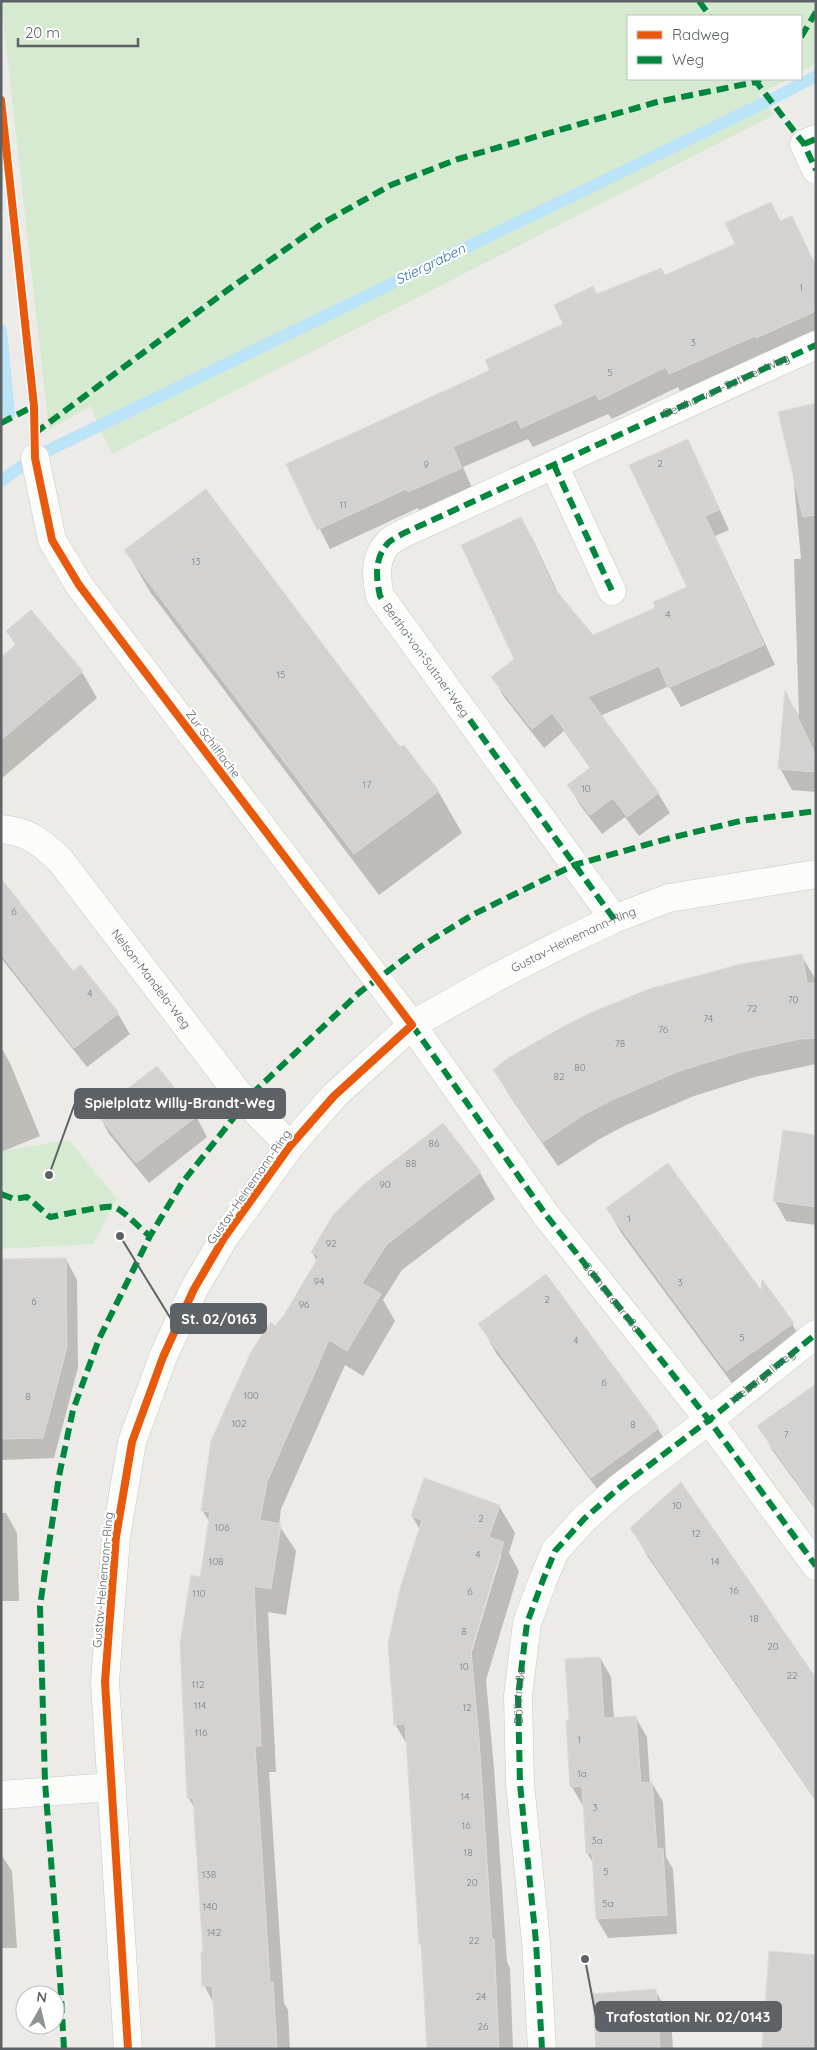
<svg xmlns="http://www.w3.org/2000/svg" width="817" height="2050" viewBox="0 0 817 2050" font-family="Quicksand,sans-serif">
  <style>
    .green { fill: #d6ead1 }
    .shadow { fill: #0003; fill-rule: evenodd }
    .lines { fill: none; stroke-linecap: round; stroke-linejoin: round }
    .stream { stroke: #bbe4f8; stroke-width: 12 }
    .building { fill: #d4d2d0; stroke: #dcdad6 }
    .minor-casing { stroke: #c8c8c8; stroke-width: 29 }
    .minor { stroke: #fcfcfb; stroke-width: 28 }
    .quiet { stroke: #00873e; stroke-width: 6; stroke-dasharray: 12 6; stroke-linecap: butt }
    .cycleway-casing { stroke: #fff; stroke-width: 11 }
    .cycleway { stroke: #e8590c; stroke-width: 8 }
    .labels { text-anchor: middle; stroke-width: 4.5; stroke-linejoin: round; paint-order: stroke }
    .number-label { font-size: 10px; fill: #7b7f82 }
    .street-label { font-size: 12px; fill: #5c6266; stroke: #fff }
    .water-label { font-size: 14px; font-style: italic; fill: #3477a8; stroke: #fff }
    .leader { fill: none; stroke: #5c6266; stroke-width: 2 }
    .callout-dot { fill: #5c6266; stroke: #fff; stroke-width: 2 }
    .callout { fill: #5c6266; stroke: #5c6266; stroke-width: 2 }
    .callout-label { font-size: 14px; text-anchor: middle; font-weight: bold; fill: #fff }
  </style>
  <rect width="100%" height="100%" fill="#edebe7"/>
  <path class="green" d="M 1,1 L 816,1 L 816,64 L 801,72 L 801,16 L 628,16 L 628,79 L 789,79 L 758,95 L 774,115 L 112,454 L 90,406 L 49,430 Z
    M 69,1140 L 117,1199 L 93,1244 L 1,1249 L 1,1151 Z"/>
  <path class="shadow" d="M 770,204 L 781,222 L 792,217 L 816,265 L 816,335 L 681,393 L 678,387 L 612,419 L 608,414 L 533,447 L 528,439 L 463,467 L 472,488 L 420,511 L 418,508 L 330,549 L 287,465 L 492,370 L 565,325 L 597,296 L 665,276 L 737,244 Z
    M 816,404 L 816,792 L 792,790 L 780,768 L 786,694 L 799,716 L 794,559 L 801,559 L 792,462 Z
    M 687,441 L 698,461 L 729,530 L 715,536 L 775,665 L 681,707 L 669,686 L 600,716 L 658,793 L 670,813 L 639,836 L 625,817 L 602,834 L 580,805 L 569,785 L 591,769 L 564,731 L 544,748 L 504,697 L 493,677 L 516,659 L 521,518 L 532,538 L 559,595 L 593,637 L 657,608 L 688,587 Z
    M 126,550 L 400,749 L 438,791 L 462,833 L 379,895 L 150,592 Z
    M 31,611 L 82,672 L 97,698 L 1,779 L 1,659 L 16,646 L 7,631 Z
    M 1,901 L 73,973 L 81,966 L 118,1014 L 130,1034 L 87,1067 L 1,958 Z
    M 801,955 L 816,980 L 816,1064 L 755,1077 L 694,1096 L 626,1125 L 598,1140 L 558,1166 L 509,1095 L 495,1070 Z
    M 1,1047 L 10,1063 L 40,1136 L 1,1152 Z
    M 98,1113 L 196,1116 L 207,1137 L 149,1183 L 109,1134 Z
    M 816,1136 L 816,1225 L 786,1221 L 775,1201 Z
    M 480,1173 L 495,1199 L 402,1270 L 383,1300 L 395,1321 L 363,1376 L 345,1365 L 281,1509 L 279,1525 L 296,1551 L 286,1615 L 268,1612 L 276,1772 L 269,1772 L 284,2003 L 288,2010 L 290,2049 L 217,2049 L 214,2004 L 204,1985 L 205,1953 L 195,1809 L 188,1797 L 201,1579 L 210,1523 L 202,1510 L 275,1327 L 285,1316 L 317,1261 L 312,1252 Z
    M 607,1208 L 762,1293 L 792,1324 L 808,1350 L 742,1397 L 622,1234 Z
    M 66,1259 L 77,1280 L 78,1368 L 54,1458 L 1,1460 L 1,1260 Z
    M 480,1324 L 658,1429 L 675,1457 L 609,1505 L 496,1353 Z
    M 816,1386 L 816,1510 L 773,1451 L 759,1426 Z
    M 499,1506 L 515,1533 L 509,1553 L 519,1571 L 486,1680 L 494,1768 L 507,1962 L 510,1968 L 513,2049 L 428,2049 L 408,1746 L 395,1724 L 420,1530 L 412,1516 ZM 501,1549 L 501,1556 L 470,1658 L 468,1657 Z
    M 1,1513 L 6,1513 L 17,1533 L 19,1601 L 1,1601 Z
    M 632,1528 L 816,1680 L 816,1801 L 648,1557 Z
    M 600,1658 L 611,1677 L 614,1719 L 636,1718 L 647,1737 L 650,1784 L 652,1783 L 663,1802 L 666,1857 L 673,1869 L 677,1934 L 608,1938 L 597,1919 L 594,1864 L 587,1853 L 584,1806 L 583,1806 L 572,1787 L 567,1722 L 570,1722 Z
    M 1,1854 L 12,1871 L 17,1948 L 1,1948 Z
    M 655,1990 L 671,2018 L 673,2049 L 597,2049 Z"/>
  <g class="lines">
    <path class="stream" d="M 1,330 L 9,414
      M 45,452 L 774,98 L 816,76
      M 1,481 L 26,463"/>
  </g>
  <path class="building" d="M 771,202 L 780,221 L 792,216 L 816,267 L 816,311 L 756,338 L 755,336 L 669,374 L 666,367 L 599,400 L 596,394 L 521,428 L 517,419 L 453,447 L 462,468 L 408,492 L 406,489 L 317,530 L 286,464 L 490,370 L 485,360 L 563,324 L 554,305 L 593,286 L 597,294 L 661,268 L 665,275 L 735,244 L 725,223 Z
    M 816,403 L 816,515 L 803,517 L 778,412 Z
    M 688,439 L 719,510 L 705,516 L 764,645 L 668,688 L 659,666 L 588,697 L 659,793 L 627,817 L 613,798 L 590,815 L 567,785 L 591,767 L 552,713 L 532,729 L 491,677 L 514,659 L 461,545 L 521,517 L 554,588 L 593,635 L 655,608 L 653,602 L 687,587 L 629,465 Z
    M 206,489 L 400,747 L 404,745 L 439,791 L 354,854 L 124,550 Z
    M 31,610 L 83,671 L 1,740 L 1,657 L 16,644 L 6,631 Z
    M 785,690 L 816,756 L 816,772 L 778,769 Z
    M 1,878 L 73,971 L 81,965 L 119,1013 L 74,1048 L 1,954 Z
    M 802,954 L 807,983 L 816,983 L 816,1038 L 800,1039 L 741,1052 L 679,1071 L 612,1100 L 583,1115 L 543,1142 L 493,1070 L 508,1058 L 559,1029 L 588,1014 L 649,989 L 741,964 Z
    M 157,1066 L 197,1116 L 136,1163 L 96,1113 Z
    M 443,1123 L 481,1172 L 387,1244 L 362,1283 L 381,1294 L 347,1351 L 329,1340 L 267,1482 L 260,1520 L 281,1524 L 271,1589 L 254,1586 L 261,1746 L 255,1746 L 270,1982 L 273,1982 L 277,2049 L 216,2049 L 212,1986 L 202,1986 L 201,1952 L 203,1952 L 193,1798 L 187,1798 L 180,1644 L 191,1575 L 200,1577 L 210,1512 L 201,1511 L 211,1441 L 250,1354 L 270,1322 L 275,1326 L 284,1315 L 319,1256 L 311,1252 L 333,1215 L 364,1184 Z
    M 783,1130 L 816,1135 L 816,1207 L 773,1201 Z
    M 668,1163 L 761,1290 L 762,1279 L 794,1323 L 726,1371 L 606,1208 Z
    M 66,1258 L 67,1347 L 43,1438 L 1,1439 L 1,1259 Z
    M 546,1274 L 659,1428 L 591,1478 L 478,1324 Z
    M 816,1384 L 816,1508 L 757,1426 Z
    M 424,1478 L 500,1505 L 489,1537 L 504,1542 L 471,1651 L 479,1739 L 492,1939 L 494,1939 L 499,2049 L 427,2049 L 421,1944 L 419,1944 L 405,1724 L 394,1725 L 388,1643 L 401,1585 L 422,1520 L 411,1516 Z
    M 681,1482 L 816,1678 L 816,1799 L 630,1528 Z
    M 600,1657 L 604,1718 L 636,1716 L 641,1783 L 652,1782 L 657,1849 L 663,1848 L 667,1915 L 596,1919 L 592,1853 L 586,1853 L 582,1786 L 570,1787 L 566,1721 L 569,1720 L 565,1659 Z
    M 769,1951 L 816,1955 L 816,2049 L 762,2049 Z
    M 656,1989 L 660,2049 L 596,2049 L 592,1994 Z"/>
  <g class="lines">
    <defs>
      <g id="minor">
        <path d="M 816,139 L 804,144 L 816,170"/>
        <path d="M 35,458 L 52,540 L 79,585 L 412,1025 L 546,1215 L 709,1420 L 816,1566"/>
        <path d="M 554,465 L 612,591"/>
        <path id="s1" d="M 1,829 C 29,832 40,841 60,860 L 237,1092 L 290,1146"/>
        <path d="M 614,919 L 380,596 C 376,578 374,558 388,543 C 392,539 399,536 404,533 L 816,345"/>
        <path d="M 1,1795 L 112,1787"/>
        <path id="s2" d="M 128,2049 L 105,1682 L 116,1537 L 132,1442 L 163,1357 L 194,1289 L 224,1238 L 290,1146 L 334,1096 L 412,1025 L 495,978 L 561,944 L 614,919 L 669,898 L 816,874"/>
        <path id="s3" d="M 542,2049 L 536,1942 L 520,1784 L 518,1696 L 527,1623 L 543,1580 L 555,1551 L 584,1519 L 619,1488 L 709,1420 L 816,1334"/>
      </g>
    </defs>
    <use href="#minor" class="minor-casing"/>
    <use href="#minor" class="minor"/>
    <g class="quiet">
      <path d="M 699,1 L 710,16"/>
      <path d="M 801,37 L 816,12"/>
      <path d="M 754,79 L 804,144 L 816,170"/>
      <path d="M 804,144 L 816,139"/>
      <path d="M 1,423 L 34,406"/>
      <path d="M 35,433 L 229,289 L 323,223 L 391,185 L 458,159 L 657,102 L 756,82 L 760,79"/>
      <path d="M 554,465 L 612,591"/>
      <path id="s4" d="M 614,919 L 380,596 C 376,578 374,558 388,543 C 392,539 399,536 404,533 L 816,345"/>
      <path id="s5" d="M 412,1025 L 546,1215 L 709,1420 L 816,1566"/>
      <path d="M 1,1194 L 14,1199 L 27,1197 L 50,1217 C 62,1215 105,1205 113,1207 C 122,1208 141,1230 150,1236"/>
      <path d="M 64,2049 L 60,1978 L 45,1782 L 40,1606 L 59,1476 L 73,1410 L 99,1339 L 150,1236 L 182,1183 L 255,1091 L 360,992 L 420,947 L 474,914 L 574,865 L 670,838 L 740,821 L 816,811"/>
      <path d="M 542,2049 L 536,1942 L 520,1784 L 518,1696 L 527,1623 L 543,1580 L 555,1551 L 584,1519 L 619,1488 L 709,1420 L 816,1334"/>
    </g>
    <defs>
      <path id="cycleway" d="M 1,100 L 34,406 L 35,458 L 52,540 L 79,585 L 412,1025 L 334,1096 L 290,1146 L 224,1238 L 194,1289 L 163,1357 L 132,1442 L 116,1537 L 105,1682 L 128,2049"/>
    </defs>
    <use href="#cycleway" class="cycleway-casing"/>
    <use href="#cycleway" class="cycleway"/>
  </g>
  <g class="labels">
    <g class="number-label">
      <text x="801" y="291">1</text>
      <text x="693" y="346">3</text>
      <text x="610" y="376">5</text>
      <text x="660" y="467">2</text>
      <text x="426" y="468">9</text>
      <text x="343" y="508">11</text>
      <text x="196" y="565">13</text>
      <text x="668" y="618">4</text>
      <text x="281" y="678">15</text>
      <text x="367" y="788">17</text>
      <text x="586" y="792">10</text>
      <text x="14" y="915">6</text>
      <text x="90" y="997">4</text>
      <text x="793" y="1003">70</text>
      <text x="752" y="1012">72</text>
      <text x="708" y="1022">74</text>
      <text x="663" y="1033">76</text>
      <text x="620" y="1047">78</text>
      <text x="580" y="1071">80</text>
      <text x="559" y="1080">82</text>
      <text x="434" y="1147">86</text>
      <text x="411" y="1167">88</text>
      <text x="385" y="1188">90</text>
      <text x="629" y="1222">1</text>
      <text x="331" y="1247">92</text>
      <text x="319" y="1285">94</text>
      <text x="680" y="1286">3</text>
      <text x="547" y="1303">2</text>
      <text x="34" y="1305">6</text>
      <text x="304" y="1308">96</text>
      <text x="742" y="1341">5</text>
      <text x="576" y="1344">4</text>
      <text x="604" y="1386">6</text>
      <text x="251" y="1399">100</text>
      <text x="28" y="1400">8</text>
      <text x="239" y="1427">102</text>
      <text x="633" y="1428">8</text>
      <text x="786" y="1438">7</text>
      <text x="677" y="1509">10</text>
      <text x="481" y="1522">2</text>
      <text x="222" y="1531">106</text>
      <text x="696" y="1537">12</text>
      <text x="478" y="1558">4</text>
      <text x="216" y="1565">108</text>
      <text x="715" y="1565">14</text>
      <text x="734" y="1594">16</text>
      <text x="470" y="1595">6</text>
      <text x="199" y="1597">110</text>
      <text x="754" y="1622">18</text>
      <text x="464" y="1635">8</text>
      <text x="773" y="1650">20</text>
      <text x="464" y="1670">10</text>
      <text x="792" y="1679">22</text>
      <text x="198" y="1688">112</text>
      <text x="200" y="1709">114</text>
      <text x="467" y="1711">12</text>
      <text x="201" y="1736">116</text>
      <text x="579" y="1743">1</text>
      <text x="582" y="1777">1a</text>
      <text x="465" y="1800">14</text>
      <text x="595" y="1811">3</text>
      <text x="466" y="1829">16</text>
      <text x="597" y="1844">3a</text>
      <text x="468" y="1856">18</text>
      <text x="606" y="1875">5</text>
      <text x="209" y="1878">138</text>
      <text x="472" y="1886">20</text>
      <text x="608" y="1907">5a</text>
      <text x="210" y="1910">140</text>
      <text x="214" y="1936">142</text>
      <text x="474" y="1944">22</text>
      <text x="481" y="2000">24</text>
      <text x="483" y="2030">26</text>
    </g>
    <g class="street-label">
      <text dy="4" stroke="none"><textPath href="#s4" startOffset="828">Bertha-von-Suttner-Weg</textPath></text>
      <text transform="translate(426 660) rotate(54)" y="4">Bertha-von-Suttner-Weg</text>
      <text transform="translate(213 744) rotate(53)" y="4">Zur Schilflache</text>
      <text dy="4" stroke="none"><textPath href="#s2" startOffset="1302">Gustav-Heinemann-Ring</textPath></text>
      <text dy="4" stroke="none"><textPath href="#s1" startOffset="218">Nelson-Mandela-Weg</textPath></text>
      <text transform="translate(249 1187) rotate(-55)" y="4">Gustav-Heinemann-Ring</text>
      <text dy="4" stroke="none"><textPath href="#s5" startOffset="338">Schnurrestraße</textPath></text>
      <text dy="4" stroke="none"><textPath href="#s3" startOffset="776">Niebergallweg</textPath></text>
      <text transform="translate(103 1580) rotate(-85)" y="4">Gustav-Heinemann-Ring</text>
      <text dy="4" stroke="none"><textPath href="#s3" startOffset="354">Böllstraße</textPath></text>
    </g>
    <g class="water-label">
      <text transform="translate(430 264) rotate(-26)" y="5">Stiergraben</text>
    </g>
  </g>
  <path class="leader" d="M49 1175L75 1103M120 1236L171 1319M585 1959L596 2017"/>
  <g class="callout-dot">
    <circle cx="49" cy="1175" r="5"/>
    <circle cx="120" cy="1236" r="5"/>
    <circle cx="585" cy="1959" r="5"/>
  </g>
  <g class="callout">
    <rect x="75" y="1089" width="210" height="29" rx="5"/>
    <rect x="171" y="1304" width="95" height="29" rx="5"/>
    <rect x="596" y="2002" width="185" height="29" rx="5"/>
  </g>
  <g class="callout-label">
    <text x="180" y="1108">Spielplatz Willy-Brandt-Weg</text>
    <text x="219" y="1324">St. 02/0163</text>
    <text x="688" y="2022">Trafostation Nr. 02/0143</text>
  </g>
  <rect width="817" height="2050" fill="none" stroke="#5c6266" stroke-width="5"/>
  <rect x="627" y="15" width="175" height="65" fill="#ffffff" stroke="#bec0c2"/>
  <rect x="637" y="31" width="25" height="8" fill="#e8590c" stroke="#bec0c2"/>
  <text x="672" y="40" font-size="15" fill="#5c6266">Radweg</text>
  <rect x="637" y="56" width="25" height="8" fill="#00873e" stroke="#bec0c2"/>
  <text x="672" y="65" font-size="15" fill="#5c6266">Weg</text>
  <g transform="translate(40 2010) rotate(8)"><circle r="24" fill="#ffffff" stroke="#bec0c2"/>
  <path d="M0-4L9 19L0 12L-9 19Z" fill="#8f9293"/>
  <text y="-8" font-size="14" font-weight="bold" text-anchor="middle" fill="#5c6266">N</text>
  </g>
  <path d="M18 38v8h120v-8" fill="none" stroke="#5c6266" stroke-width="2.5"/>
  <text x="25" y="38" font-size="15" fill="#5c6266" stroke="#ffffff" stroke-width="4" paint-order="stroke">20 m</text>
</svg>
